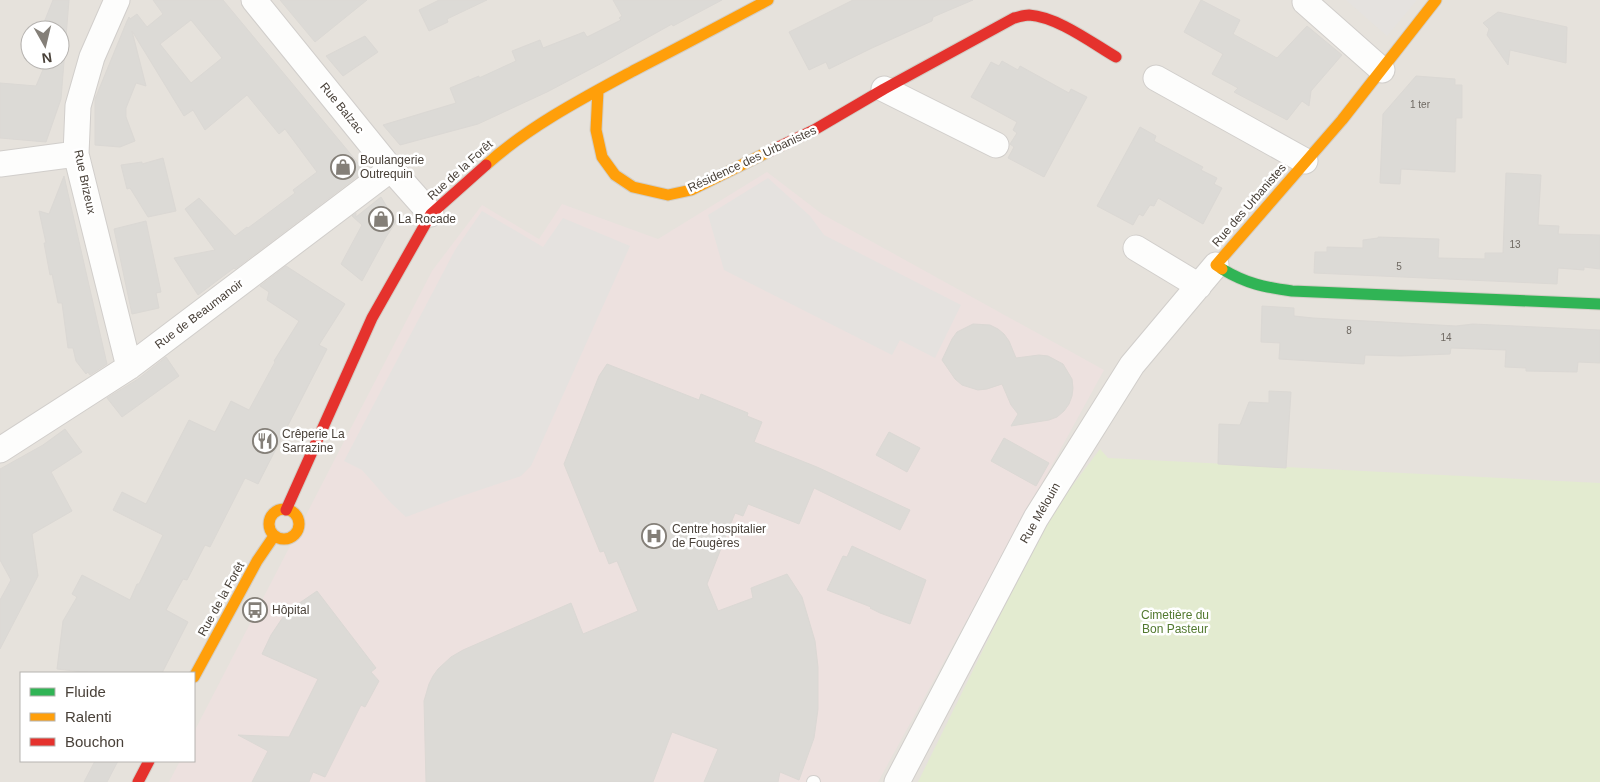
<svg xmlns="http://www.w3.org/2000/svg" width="1600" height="782" viewBox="0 0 1600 782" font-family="Helvetica,sans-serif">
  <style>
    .residential { fill: #e6e2dc; fill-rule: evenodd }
    .medical { fill: #ede1df }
    .green { fill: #e3ebd0 }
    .parking { fill: #e5e2df }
    .building { fill: #dcdad6; stroke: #dbd8d4; fill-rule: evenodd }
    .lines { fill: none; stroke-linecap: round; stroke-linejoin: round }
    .lane-casing { stroke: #d1cecb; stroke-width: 14 }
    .street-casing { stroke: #d1cecb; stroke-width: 27 }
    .fast-casing { stroke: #d2cdc5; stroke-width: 13 }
    .slow-casing { stroke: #d2cdc5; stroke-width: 13 }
    .jam-casing { stroke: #d2cdc5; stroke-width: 13 }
    .lane { stroke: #fdfdfc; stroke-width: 12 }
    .street { stroke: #fdfdfc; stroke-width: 25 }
    .fast { stroke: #30b455; stroke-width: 11 }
    .slow { stroke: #ff9f0a; stroke-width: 11 }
    .jam { stroke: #e5322d; stroke-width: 11 }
    .labels { text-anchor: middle; stroke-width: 5; stroke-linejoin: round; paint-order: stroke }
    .number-label { font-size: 10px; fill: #6e6861 }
    .street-label { font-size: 12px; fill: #494139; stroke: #fff }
    .poi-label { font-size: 12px; fill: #494139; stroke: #fff; text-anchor: start }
    .park-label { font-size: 12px; fill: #52792f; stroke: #fff }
  </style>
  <rect width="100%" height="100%" fill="#f3f1ee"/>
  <path class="residential" d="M 0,0 L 1600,0 L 1600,782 L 0,782 ZM 30,30 L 60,30 L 60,60 L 30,60 ZM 21,673 L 194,673 L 194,761 L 21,761 Z"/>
  <path class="medical" d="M 767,172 L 822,214 L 1104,370 L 878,782 L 169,782 L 180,761 L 194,761 L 194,732 L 432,271 L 482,205 L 539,239 L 562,204 L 658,239 Z"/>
  <path class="green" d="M 1100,449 L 1108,458 L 1600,483 L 1600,782 L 918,782 L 1048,518 Z"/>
  <path class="parking" d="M 1346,0 L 1417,0 L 1387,36 Z
    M 768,178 L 810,216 L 824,235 L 961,305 L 935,358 L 900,340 L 892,355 L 724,270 L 708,215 Z
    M 482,211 L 543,247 L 563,218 L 630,246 L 531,466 L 521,476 L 459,497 L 406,517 L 391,503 L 362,470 L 344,461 L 455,250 Z"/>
  <path class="building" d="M 53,0 L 69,0 L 61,99 L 46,142 L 0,138 L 0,83 L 36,86 L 47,60 L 60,60 L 60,30 L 41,30 Z
    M 153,0 L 223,0 L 363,169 L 362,173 L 235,269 L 234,268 L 198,295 L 174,258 L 215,250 L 185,209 L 199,198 L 235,236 L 247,227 L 248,228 L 295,193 L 293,190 L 317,172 L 285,129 L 279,134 L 247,95 L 205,130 L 193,110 L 184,116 L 132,31 L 146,86 L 136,83 L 126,108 L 126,117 L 135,141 L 120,147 L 95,145 L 95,99 L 127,21 L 129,17 L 130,19 L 137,14 L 147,27 L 163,14 ZM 191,20 L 222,58 L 191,83 L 160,44 Z
    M 280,0 L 367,0 L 315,42 Z
    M 439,0 L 487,0 L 447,19 L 448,22 L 429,31 L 419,10 Z
    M 613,0 L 722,0 L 673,26 L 672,24 L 604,62 L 547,92 L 478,124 L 400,145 L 383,125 L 456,103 L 450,88 L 479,76 L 479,78 L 516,61 L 512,51 L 540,40 L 543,48 L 584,32 L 587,37 L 621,20 L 619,18 L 622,16 Z
    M 853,0 L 973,0 L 933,17 L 932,21 L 872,48 L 829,69 L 826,62 L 809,70 L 789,32 Z
    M 1201,0 L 1240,20 L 1233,34 L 1277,58 L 1307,26 L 1342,55 L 1311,91 L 1309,106 L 1302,101 L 1287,120 L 1234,92 L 1238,88 L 1212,74 L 1223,54 L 1184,32 Z
    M 1498,12 L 1567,27 L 1566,63 L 1510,50 L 1508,65 L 1487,35 L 1489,29 L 1483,23 Z
    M 365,36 L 378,52 L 343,76 L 326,56 Z
    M 1002,61 L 1018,70 L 1020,66 L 1069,93 L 1071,89 L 1087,97 L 1044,177 L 1008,158 L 1014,147 L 1010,144 L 1017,133 L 1013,130 L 1017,122 L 971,97 L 991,62 L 999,66 Z
    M 1416,76 L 1455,79 L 1455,85 L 1462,85 L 1462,118 L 1456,118 L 1455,172 L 1401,169 L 1400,184 L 1380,183 L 1383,114 Z
    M 1140,127 L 1156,136 L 1154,141 L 1203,167 L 1201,170 L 1217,178 L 1214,184 L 1222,188 L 1203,224 L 1158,198 L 1154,206 L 1150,205 L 1143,216 L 1139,214 L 1133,225 L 1097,206 Z
    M 163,158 L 176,211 L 148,217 L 130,188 L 127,189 L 121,165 L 142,162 L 142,164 Z
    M 1506,173 L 1541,175 L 1538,225 L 1559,226 L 1558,234 L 1600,235 L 1600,269 L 1584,267 L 1584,270 L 1558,268 L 1557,284 L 1314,273 L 1315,252 L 1327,252 L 1327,247 L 1363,248 L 1363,240 L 1378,238 L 1378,237 L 1439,239 L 1438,258 L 1485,259 L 1485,253 L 1503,253 Z
    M 64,176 L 107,364 L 90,375 L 88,372 L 86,374 L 76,361 L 73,348 L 68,348 L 62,303 L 58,303 L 52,274 L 50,275 L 44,243 L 46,243 L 39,211 L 49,214 Z
    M 381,197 L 396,222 L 386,237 L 362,281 L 341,264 L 362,225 L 352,216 L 356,213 L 356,217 Z
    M 146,221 L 161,292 L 156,293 L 159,308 L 132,314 L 114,229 Z
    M 286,266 L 345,304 L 319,345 L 327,349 L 258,484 L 245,478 L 210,547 L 205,545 L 187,580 L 183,579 L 166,610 L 188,622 L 162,673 L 92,673 L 57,669 L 63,621 L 77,597 L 72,594 L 82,575 L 130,600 L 137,584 L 139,584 L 163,535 L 113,510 L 122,492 L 146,504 L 189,420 L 215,432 L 231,401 L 249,410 L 275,362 L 274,361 L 299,321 L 267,300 L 269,292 L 260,286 Z
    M 1262,306 L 1294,308 L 1294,316 L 1313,318 L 1456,326 L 1473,324 L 1600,330 L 1600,363 L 1578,362 L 1577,372 L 1526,371 L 1526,368 L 1505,367 L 1506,350 L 1451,348 L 1450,354 L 1401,356 L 1365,355 L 1364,364 L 1279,359 L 1280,343 L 1261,342 Z
    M 973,324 L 990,325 L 998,329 L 1004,334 L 1009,341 L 1016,358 L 1039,355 L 1048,356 L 1063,364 L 1072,379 L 1073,388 L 1072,396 L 1069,404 L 1064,411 L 1057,417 L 1049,420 L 1011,426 L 1018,414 L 1011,405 L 1002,384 L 987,389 L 978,390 L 962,385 L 955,379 L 942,360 L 952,339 L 957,332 Z
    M 166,357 L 179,376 L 122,417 L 107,398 L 138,379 Z
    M 607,364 L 699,400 L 701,394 L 748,413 L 747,416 L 762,422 L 754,442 L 817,467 L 910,510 L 900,530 L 814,488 L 799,524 L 748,504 L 743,516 L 735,513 L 707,584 L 718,611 L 753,598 L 751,588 L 787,574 L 802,597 L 815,641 L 818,667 L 818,709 L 814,738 L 799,780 L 780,772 L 778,782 L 704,782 L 718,749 L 672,732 L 653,782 L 426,782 L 424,701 L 429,684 L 433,676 L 438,669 L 451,657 L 463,650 L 571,603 L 583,634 L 638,611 L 617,561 L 609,564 L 604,551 L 600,552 L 564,464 L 599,376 Z
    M 1269,391 L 1291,392 L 1286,468 L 1218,464 L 1219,424 L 1240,425 L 1249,402 L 1269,403 Z
    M 65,429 L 82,452 L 51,472 L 72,511 L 32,534 L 38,576 L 0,649 L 0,600 L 11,580 L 0,560 L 0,469 L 43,445 Z
    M 889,432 L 920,448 L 907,472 L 876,455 Z
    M 1004,438 L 1049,463 L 1036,486 L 991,461 Z
    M 852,546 L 926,580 L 910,624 L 880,613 L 870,608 L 871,607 L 827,590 L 843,556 L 847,557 Z
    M 317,591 L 376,668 L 371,672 L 379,681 L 365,707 L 361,705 L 325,777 L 313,772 L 309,782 L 252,782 L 268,751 L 238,735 L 289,737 L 318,679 L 262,654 L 271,635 L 283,617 L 298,604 Z
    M 95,761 L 118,761 L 107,782 L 84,782 Z"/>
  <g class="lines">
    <defs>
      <path id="lane" d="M 813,782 L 814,782"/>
      <path id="street" d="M 117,0 L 92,57 L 78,106 L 76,154 L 129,367
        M 254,0 L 391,169 L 431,214
        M 1305,2 L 1382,70
        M 1156,78 L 1305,161
        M 884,89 L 996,145
        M 0,164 L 76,154
        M 1136,248 L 1199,286
        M 0,450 L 129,367 L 391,169
        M 897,782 L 1036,518 L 1132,365 L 1216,265"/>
      <path id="fast" d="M 1222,269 C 1247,284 1264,287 1292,291 L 1600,304"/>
      <path id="slow" d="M 598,90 L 596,130 L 602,157 L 615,175 L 633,187 L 668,195 L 691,190 L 768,152
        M 486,165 C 528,127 583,98 633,71 C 678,48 723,24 768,0
        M 1222,269 L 1216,265 L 1342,120 L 1436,0
        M269 524a15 15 0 1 1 30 0a15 15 0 1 1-30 0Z
        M 194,677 L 257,561 L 274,536"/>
      <path id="jam" d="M 768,152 L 814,130 L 884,89 L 1014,18 C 1019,17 1024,15 1029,15 C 1058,17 1092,43 1116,57
        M 286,510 L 372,318 L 431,214 L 486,165
        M 138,782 L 149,761"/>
    </defs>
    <use href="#lane" class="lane-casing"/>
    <use href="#street" class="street-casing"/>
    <use href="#fast" class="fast-casing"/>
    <use href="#slow" class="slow-casing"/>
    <use href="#jam" class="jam-casing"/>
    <use href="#lane" class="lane"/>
    <use href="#street" class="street"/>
    <use href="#fast" class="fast"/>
    <use href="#slow" class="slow"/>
    <use href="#jam" class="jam"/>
  </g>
  <defs>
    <symbol id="shop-ring" viewBox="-11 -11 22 22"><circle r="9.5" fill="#fff" stroke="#847f78" stroke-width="1.5"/><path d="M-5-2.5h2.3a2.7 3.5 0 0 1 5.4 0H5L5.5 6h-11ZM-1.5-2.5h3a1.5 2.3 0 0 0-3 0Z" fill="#847f78"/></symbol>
    <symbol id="restaurant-ring" viewBox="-11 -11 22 22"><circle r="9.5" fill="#fff" stroke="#847f78" stroke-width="1.5"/><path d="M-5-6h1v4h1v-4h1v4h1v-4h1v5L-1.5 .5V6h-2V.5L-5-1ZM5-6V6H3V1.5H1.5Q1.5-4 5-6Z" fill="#847f78"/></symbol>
    <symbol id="hospital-ring" viewBox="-11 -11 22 22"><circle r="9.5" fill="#fff" stroke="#847f78" stroke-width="1.5"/><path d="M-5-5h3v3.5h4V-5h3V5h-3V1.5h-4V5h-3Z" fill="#847f78"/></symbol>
    <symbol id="bus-ring" viewBox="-11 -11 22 22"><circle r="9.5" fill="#fff" stroke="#847f78" stroke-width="1.5"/><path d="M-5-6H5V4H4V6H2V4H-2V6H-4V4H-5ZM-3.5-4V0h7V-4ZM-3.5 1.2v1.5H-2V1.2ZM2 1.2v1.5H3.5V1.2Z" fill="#847f78"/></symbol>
  </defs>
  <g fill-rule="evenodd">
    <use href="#shop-ring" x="329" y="153" width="28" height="28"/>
    <use href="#shop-ring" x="367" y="205" width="28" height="28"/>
    <use href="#restaurant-ring" x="251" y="427" width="28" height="28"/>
    <use href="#hospital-ring" x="640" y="522" width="28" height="28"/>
    <use href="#bus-ring" x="241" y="596" width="28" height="28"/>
  </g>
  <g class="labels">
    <g class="number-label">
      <text x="1420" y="108">1 ter</text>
      <text x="1515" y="248">13</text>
      <text x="1399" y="270">5</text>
      <text x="1349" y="334">8</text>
      <text x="1446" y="341">14</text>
    </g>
    <g class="street-label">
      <text transform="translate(342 108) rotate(51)" y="4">Rue Balzac</text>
      <text transform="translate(752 159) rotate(-25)" y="4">Résidence des Urbanistes</text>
      <text transform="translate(460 170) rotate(-42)" y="4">Rue de la Forêt</text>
      <text transform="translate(85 182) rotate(78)" y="4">Rue Brizeux</text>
      <text transform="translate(1249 205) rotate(-49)" y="4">Rue des Urbanistes</text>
      <text transform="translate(199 314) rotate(-37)" y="4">Rue de Beaumanoir</text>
      <text transform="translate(1040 513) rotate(-60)" y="4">Rue Mélouin</text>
      <text transform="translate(221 599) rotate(-61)" y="4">Rue de la Forêt</text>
    </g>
    <g class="poi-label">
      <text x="360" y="164">Boulangerie<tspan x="360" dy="14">Outrequin</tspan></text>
      <text x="398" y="223">La Rocade</text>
      <text x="282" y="438">Crêperie La<tspan x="282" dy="14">Sarrazine</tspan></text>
      <text x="672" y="533">Centre hospitalier<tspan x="672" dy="14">de Fougères</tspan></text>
      <text x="272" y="614">Hôpital</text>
    </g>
    <g class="park-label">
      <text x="1175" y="619">Cimetière du<tspan x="1175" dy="14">Bon Pasteur</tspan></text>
    </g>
  </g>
  <rect x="20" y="672" width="175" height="90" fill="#ffffff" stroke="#b6b3b0"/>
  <rect x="30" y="688" width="25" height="8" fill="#30b455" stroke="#b6b3b0"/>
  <text x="65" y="697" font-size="15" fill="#494139">Fluide</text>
  <rect x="30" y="713" width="25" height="8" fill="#ff9f0a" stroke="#b6b3b0"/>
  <text x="65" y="722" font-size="15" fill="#494139">Ralenti</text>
  <rect x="30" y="738" width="25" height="8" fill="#e5322d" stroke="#b6b3b0"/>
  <text x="65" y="747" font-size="15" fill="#494139">Bouchon</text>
  <g transform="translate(45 45) rotate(172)"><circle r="24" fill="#ffffff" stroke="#b6b3b0"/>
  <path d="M0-4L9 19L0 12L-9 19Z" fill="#847f78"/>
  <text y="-8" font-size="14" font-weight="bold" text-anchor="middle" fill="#494139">N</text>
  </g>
</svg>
